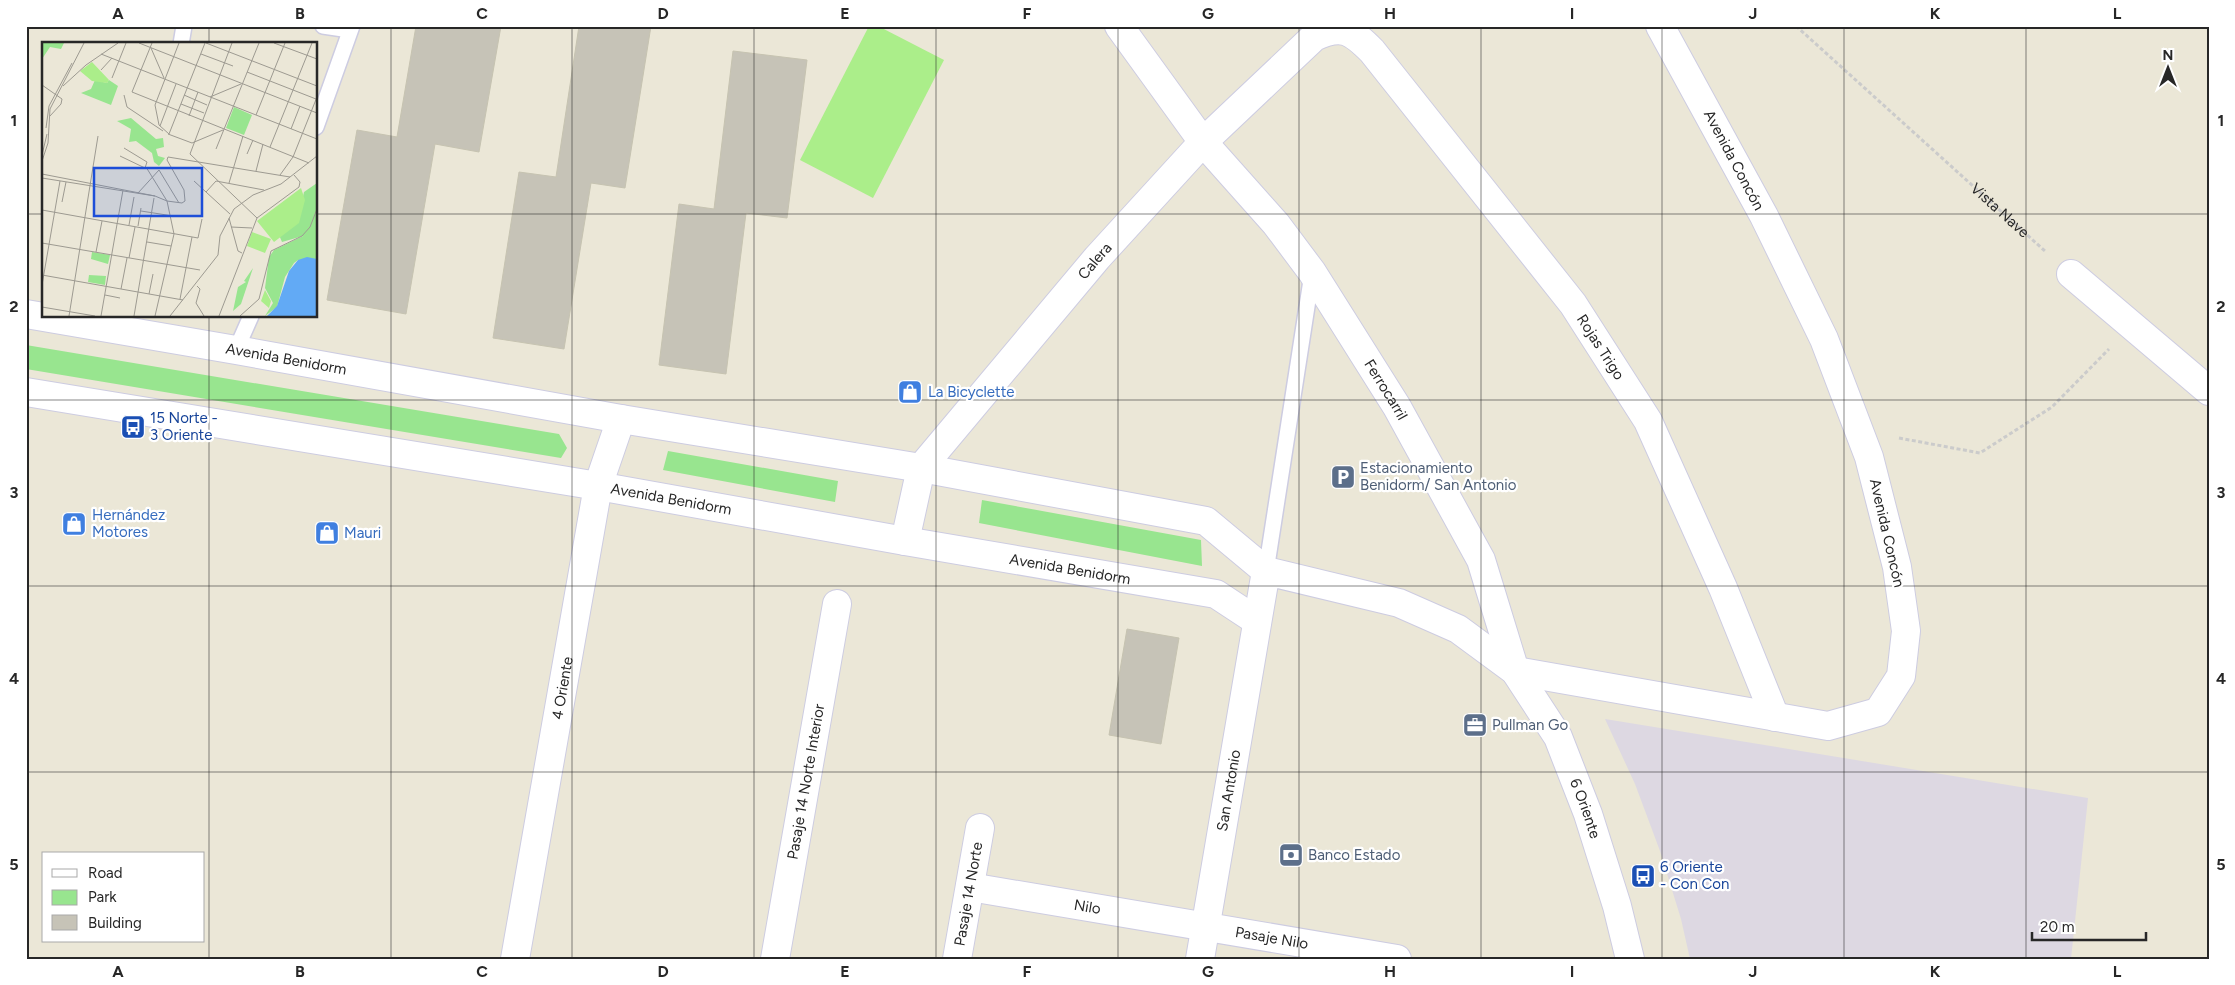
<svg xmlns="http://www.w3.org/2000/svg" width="2235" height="985" viewBox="0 0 2235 985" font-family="Figtree,sans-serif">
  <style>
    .industrial { fill: #ddd8e2 }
    .green { fill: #98e58f }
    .pitch { fill: #abee8a }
    .building { fill: #c6c3b7; stroke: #c6c3b1 }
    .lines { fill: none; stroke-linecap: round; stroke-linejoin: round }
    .service-casing { stroke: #cdcce1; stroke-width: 18 }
    .minor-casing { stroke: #cdcce1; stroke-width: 30 }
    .tertiary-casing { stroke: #cdcce1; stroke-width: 30 }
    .secondary-casing { stroke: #cdcce1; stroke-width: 30 }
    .path { stroke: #cbcbcb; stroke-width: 3; stroke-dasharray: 4 2.5; stroke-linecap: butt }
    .service { stroke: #fff; stroke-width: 15 }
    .minor { stroke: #fff; stroke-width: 28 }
    .tertiary { stroke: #fff; stroke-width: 28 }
    .secondary { stroke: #fff; stroke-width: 28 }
    .grid { fill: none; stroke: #272727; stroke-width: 1; stroke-opacity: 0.55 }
    .labels { text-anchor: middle; stroke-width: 4.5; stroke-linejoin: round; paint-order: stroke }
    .street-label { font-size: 15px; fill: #272727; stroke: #fff }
    .shop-label { font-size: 15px; fill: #366cbe; stroke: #fff; text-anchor: start }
    .transit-label { font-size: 15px; fill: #164399; stroke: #fff; text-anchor: start }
    .service-label { font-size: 15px; fill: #4e5e75; stroke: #fff; text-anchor: start }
    .inset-road { fill: none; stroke: #9d9a91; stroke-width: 1 }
    .view { fill: #1d4ed8; fill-opacity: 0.15; stroke: #1d4ed8; stroke-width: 2.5 }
    .inset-edge { fill: none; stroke: #272727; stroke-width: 2.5 }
    .neatline { fill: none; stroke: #272727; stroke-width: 2 }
    .grid-label { font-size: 16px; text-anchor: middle; font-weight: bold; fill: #272727 }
  </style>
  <rect width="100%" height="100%" fill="#ebe7d7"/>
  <path class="industrial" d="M 1605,719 L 2088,798 L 2071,959 L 1690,959 L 1681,919 L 1660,851 L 1635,784 Z"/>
  <path class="green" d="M 26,345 L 559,434 L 567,448 L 561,458 L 26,369 Z
    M 668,451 L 838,481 L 835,502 L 663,470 Z
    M 982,500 L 1201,540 L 1202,566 L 979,523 Z"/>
  <path class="pitch" d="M 869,26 L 878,26 L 944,60 L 873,198 L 800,160 Z"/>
  <path class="building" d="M 416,26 L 501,26 L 479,152 L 435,144 L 406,314 L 327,300 L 357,130 L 397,137 Z
    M 579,26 L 651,26 L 625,188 L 591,183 L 564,349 L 493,338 L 519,172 L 556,177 Z
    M 733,51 L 807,60 L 787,218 L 746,213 L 726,374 L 659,365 L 679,204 L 714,209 Z
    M 1127,629 L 1179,638 L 1161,744 L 1109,735 Z"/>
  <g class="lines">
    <defs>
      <path id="service" d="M 323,26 L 350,30
        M 181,44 L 184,26
        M 316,127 L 352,26
        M 236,350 L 251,316
        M 1266,571 L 1312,274"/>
      <g id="minor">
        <path id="s2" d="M 1119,26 L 1203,142 L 1276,224 L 1312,272 L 1397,407 L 1481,560 L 1515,671"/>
        <path d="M 2071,274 L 2209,391"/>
        <path id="s3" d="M 905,541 L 921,468 L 1097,258 L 1203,142 L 1314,37 C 1342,24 1351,30 1372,51 L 1573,304 L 1648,421 L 1723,588 L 1775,717"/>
        <path id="s4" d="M 970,887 L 1397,959"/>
        <path id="s5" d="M 515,959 L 598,486 L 621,419"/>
        <path id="s6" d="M 775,959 L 837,604"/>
        <path id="s7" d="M 957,959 L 980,828"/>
      </g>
      <path id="tertiary" d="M 1515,671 L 1828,726 L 1878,712 L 1901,676 L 1906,631 L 1897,567 L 1869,457 L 1824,339 L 1764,216 L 1660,26"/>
      <g id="secondary">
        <path id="s8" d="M 26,314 L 236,350 L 621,419 L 921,468 L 1206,521 L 1266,571"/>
        <path id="s9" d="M 26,392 L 598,486 L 905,541 L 1216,594 L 1257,621"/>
        <path id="s10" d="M 1200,959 L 1266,571 L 1399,603 L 1458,629 L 1515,671 L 1558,737 L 1588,814 L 1617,906 L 1630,959"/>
      </g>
    </defs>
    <use href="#service" class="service-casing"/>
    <use href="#minor" class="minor-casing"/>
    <use href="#tertiary" class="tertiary-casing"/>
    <use href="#secondary" class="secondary-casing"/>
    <g class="path">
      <path id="s1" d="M 1796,26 L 2046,252"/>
      <path d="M 1899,438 L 1980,453 L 2052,407 L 2109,349"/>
    </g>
    <use href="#service" class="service"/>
    <use href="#minor" class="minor"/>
    <use href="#tertiary" class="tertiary"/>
    <use href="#secondary" class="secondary"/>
  </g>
  <path class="grid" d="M 209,26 L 209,44M 391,26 L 391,959M 572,26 L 572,959M 754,26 L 754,959M 936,26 L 936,959M 1118,26 L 1118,959M 1299,26 L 1299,959M 1481,26 L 1481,959M 1662,26 L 1662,959M 1844,26 L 1844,959M 2026,26 L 2026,959M 26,214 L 44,214M 316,214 L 2209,214M 209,316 L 209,959M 26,400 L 2209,400M 26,586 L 2209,586M 26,772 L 2209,772"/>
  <defs>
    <symbol id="shop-square" viewBox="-11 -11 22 22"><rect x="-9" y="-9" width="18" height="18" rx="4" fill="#3f7fe0" stroke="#fff"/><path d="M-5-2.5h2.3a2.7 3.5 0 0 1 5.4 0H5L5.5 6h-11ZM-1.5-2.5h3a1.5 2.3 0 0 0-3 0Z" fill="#fff"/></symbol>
    <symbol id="bus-square" viewBox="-11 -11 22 22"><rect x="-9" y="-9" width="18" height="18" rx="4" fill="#1a4fb4" stroke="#fff"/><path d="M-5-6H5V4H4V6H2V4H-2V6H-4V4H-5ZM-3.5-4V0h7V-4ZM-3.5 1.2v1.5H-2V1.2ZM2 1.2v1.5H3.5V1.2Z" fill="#fff"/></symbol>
    <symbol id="parking-square" viewBox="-11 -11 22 22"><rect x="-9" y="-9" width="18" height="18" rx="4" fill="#5c6f8a" stroke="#fff"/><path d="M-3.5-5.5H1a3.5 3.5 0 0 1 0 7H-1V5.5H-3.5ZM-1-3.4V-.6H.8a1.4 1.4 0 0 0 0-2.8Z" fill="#fff"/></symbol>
    <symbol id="office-square" viewBox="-11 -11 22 22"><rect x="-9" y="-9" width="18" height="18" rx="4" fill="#5c6f8a" stroke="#fff"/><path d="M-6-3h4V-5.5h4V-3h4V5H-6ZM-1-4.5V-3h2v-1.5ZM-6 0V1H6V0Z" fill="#fff"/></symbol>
    <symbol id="bank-square" viewBox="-11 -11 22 22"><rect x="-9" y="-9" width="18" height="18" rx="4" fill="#5c6f8a" stroke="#fff"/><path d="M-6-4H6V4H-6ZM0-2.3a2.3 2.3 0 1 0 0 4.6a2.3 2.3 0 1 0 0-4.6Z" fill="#fff"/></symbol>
  </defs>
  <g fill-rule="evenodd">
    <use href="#shop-square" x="896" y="378" width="28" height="28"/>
    <use href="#bus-square" x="119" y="413" width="28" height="28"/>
    <use href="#parking-square" x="1329" y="463" width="28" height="28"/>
    <use href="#shop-square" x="60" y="510" width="28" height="28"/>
    <use href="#shop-square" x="313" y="519" width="28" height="28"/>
    <use href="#office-square" x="1461" y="711" width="28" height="28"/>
    <use href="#bank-square" x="1277" y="841" width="28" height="28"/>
    <use href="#bus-square" x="1629" y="862" width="28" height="28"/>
  </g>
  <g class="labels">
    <g class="street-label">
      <text transform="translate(1734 160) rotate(62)" y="5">Avenida Concón</text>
      <text dy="5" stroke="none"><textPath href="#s1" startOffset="275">Vista Nave</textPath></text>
      <text dy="5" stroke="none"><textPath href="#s3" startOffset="345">Calera</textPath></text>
      <text dy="5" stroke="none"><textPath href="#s3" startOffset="1099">Rojas Trigo</textPath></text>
      <text dy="5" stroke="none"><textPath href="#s8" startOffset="264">Avenida Benidorm</textPath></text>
      <text dy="5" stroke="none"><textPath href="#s2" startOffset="452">Ferrocarril</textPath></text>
      <text dy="5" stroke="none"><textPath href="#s9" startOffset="654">Avenida Benidorm</textPath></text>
      <text transform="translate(1887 533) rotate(77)" y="5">Avenida Concón</text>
      <text dy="5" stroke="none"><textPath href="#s9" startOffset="1059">Avenida Benidorm</textPath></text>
      <text dy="5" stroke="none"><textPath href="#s5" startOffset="275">4 Oriente</textPath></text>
      <text dy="5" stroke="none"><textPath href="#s6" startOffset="180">Pasaje 14 Norte Interior</textPath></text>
      <text dy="5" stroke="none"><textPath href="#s10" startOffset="171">San Antonio</textPath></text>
      <text dy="5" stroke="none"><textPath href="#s10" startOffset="821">6 Oriente</textPath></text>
      <text dy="5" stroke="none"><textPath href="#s7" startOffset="66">Pasaje 14 Norte</textPath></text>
      <text dy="5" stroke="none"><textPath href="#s4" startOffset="119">Nilo</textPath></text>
      <text dy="5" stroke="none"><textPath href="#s4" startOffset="306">Pasaje Nilo</textPath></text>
    </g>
    <g class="shop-label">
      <text x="928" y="397">La Bicyclette</text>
      <text x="92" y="520">Hernández<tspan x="92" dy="17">Motores</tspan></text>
      <text x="344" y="538">Mauri</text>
    </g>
    <g class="transit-label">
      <text x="150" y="423">15 Norte -<tspan x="150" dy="17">3 Oriente</tspan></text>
      <text x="1660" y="872">6 Oriente<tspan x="1660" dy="17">- Con Con</tspan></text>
    </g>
    <g class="service-label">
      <text x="1360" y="473">Estacionamiento<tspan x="1360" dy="17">Benidorm/ San Antonio</tspan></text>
      <text x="1492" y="730">Pullman Go</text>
      <text x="1308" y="860">Banco Estado</text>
    </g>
  </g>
  <g transform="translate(42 42)">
    <rect width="275" height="275" fill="#ebe7d7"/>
    <path d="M 0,1 L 22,1 L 19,7 L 8,5 L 0,17 ZM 53,38 L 65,41 L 67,38 L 76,44 L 69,63 L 39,51 L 49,47 ZM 192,65 L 210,73 L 202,93 L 184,86 ZM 89,76 L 114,97 L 121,96 L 122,105 L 114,107 L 116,114 L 123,116 L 117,124 L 112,120 L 110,111 L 94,99 L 87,100 L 89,87 L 75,79 ZM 275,141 L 275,217 L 256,218 L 252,221 L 243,235 L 235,265 L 223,274 L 231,261 L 223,246 L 227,215 L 232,208 L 261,194 L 240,200 L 237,193 L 257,172 L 262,150 ZM 50,210 L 68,213 L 66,222 L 49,217 ZM 211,226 L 199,262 L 191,269 L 196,245 L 204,240 L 202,239 ZM 47,233 L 64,234 L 63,243 L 46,240 Z" fill="#98e58f"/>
    <path d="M 50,20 L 67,38 L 65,41 L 50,39 L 38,29 ZM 259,146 L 263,158 L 257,181 L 232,200 L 215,179 ZM 210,190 L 229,197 L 223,211 L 205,204 ZM 223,248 L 229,259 L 227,266 L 219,259 Z" fill="#abee8a"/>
    <path d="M 265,215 L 275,217 L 275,274 L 225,274 L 235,264 L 247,229 L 256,218 Z" fill="#62aaf5"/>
    <path class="inset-road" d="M 97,1 L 275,71M 110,1 L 90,50 L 267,121M 137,1 L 113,63 L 117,83 L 127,92 L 163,1M 164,1 L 275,44M 190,1 L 148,112 L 215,176M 232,1 L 275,17M 109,6 L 122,36M 59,12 L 275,97M 159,12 L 191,24M 59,28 L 70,16M 205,30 L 274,57M 70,36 L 84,1M 0,43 L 20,57M 21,44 L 44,23 L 76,1M 82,53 L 85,65 L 121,89M 142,53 L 165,63M 168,55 L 199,42M 139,62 L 162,71M 214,73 L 243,1M 8,74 L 19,62 L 20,57M 147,74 L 156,50M 118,84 L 134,42M 4,86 L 7,64 L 30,21M 249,87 L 258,64M 126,92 L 150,101 L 181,88M 228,105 L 270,1M 174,107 L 217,1M 205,112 L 211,98M 0,113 L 5,92M 78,114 L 103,126 L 105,120 L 82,106M 0,119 L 6,101 L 8,67 L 42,1M 104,125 L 125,159 L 140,161 L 143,159 L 142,148 L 125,118 L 126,115 L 248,135M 214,129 L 221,102M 0,132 L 113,154M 238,133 L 251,115 L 275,55M 0,136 L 113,154 L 125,159 L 132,192 L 113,274M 152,139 L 188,172M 187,141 L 201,94M 164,150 L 174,139 L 222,148M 96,151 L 117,128 L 137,161M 20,160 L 24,140M 0,168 L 156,196 L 160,177M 99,169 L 131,174M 187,176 L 196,209 L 200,211M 87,183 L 92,155M 96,184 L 99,166M 189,185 L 210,186M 105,200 L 129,204M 0,201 L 158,228M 54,210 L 60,179M 87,216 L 93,185M 0,233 L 141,258M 0,243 L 18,139M 155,244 L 158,247 L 154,261 L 162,274M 79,247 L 85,216M 107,252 L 111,232M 63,253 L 78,256M 138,257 L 150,195M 0,265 L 53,274M 27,274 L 56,94M 59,274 L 81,148M 92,274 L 112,156M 128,274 L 176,213 L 178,194 L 192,167 L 211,153 L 239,142 L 275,114M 177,274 L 215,176 L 257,145 L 258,140 L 252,133M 198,274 L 217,257 L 229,209 L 260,194 L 268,185 L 275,167"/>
    <path class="view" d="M 52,126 L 160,126 L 160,174 L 52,174 Z"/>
    <rect width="275" height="275" class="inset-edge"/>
  </g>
  <rect width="2235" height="985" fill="none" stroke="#ffffff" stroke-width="55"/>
  <rect x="42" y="852" width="162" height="90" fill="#ffffff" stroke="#a9a9a9"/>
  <rect x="52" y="869" width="25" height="8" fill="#ffffff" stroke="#a9a9a9"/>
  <text x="88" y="878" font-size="15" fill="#272727">Road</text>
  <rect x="52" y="890" width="25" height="15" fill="#98e58f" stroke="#a9a9a9"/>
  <text x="88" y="902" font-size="15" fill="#272727">Park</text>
  <rect x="52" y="915" width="25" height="15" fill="#c6c3b7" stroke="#a9a9a9"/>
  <text x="88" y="928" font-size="15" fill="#272727">Building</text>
  <g transform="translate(2168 68)" stroke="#ffffff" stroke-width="4" paint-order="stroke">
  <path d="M0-4L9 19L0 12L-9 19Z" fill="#272727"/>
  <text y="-8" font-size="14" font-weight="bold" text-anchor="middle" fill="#272727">N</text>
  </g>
  <path d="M2032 932v8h114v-8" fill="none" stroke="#272727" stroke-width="2.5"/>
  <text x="2040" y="932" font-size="15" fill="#272727" stroke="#ffffff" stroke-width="4" paint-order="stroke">20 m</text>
  <rect x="28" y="28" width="2180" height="930" class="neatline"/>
  <g class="grid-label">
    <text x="118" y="19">A</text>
    <text x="300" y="19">B</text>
    <text x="482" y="19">C</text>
    <text x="663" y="19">D</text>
    <text x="845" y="19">E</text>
    <text x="1027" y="19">F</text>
    <text x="1208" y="19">G</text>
    <text x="1390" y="19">H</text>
    <text x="1572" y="19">I</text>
    <text x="1753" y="19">J</text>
    <text x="1935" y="19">K</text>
    <text x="2117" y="19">L</text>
    <text x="14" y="126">1</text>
    <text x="2221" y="126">1</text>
    <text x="14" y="312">2</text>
    <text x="2221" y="312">2</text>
    <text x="14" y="498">3</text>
    <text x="2221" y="498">3</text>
    <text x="14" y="684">4</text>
    <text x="2221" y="684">4</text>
    <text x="14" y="870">5</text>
    <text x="2221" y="870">5</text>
    <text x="118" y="977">A</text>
    <text x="300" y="977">B</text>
    <text x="482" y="977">C</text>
    <text x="663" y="977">D</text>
    <text x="845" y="977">E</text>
    <text x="1027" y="977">F</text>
    <text x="1208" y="977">G</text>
    <text x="1390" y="977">H</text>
    <text x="1572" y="977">I</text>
    <text x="1753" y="977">J</text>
    <text x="1935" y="977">K</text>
    <text x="2117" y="977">L</text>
  </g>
</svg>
